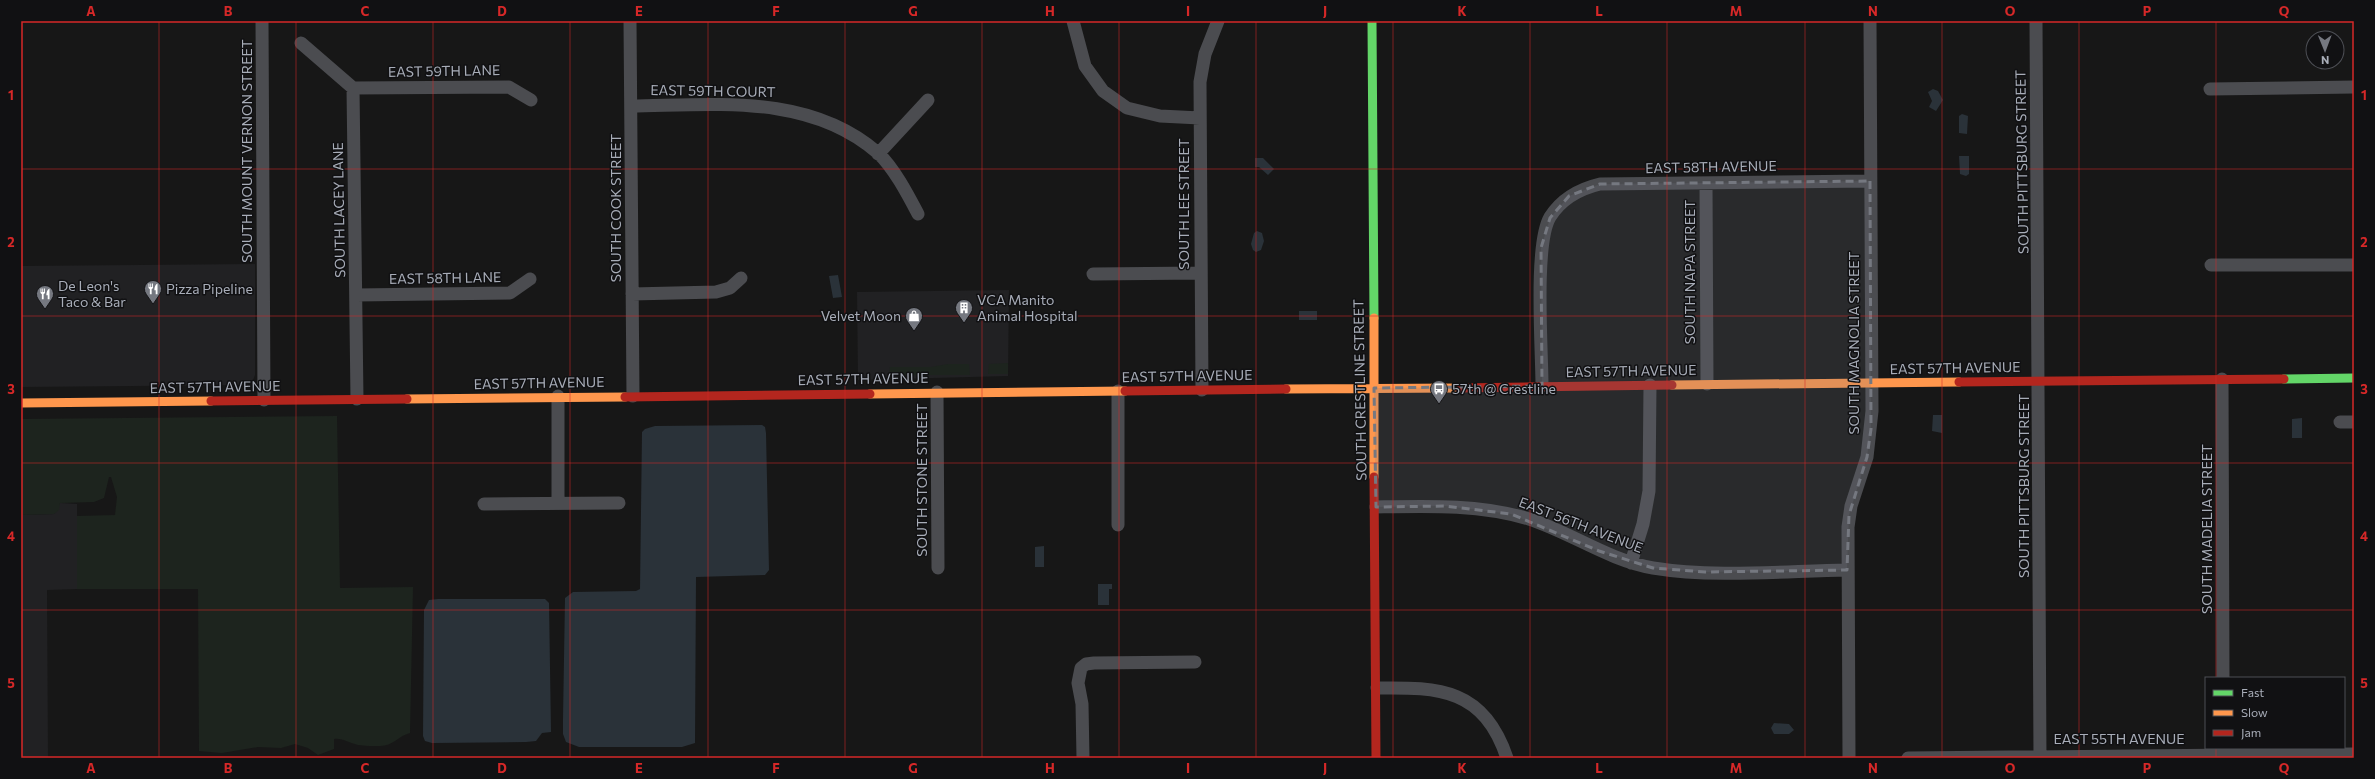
<svg xmlns="http://www.w3.org/2000/svg" width="2375" height="779" viewBox="0 0 2375 779" font-family="Commissioner,sans-serif">
  <style>
    .built { fill: #212123 }
    .green { fill: #1d241e }
    .water { fill: #2a3239 }
    .lines { fill: none; stroke-linecap: round; stroke-linejoin: round }
    .street { stroke: #4b4c50; stroke-width: 13 }
    .fast { stroke: #63d668; stroke-width: 9 }
    .slow { stroke: #ff974d; stroke-width: 9 }
    .jam { stroke: #b3261e; stroke-width: 9 }
    .marked { fill: #757880; fill-opacity: 0.2; stroke: #757880; stroke-width: 3; stroke-dasharray: 8 5; stroke-linejoin: round }
    .grid { fill: none; stroke: #d62828; stroke-width: 1; stroke-opacity: 0.55 }
    .labels { text-anchor: middle; stroke-width: 3; stroke-linejoin: round; paint-order: stroke }
    .street-label { font-size: 14px; fill: #a8adb8; stroke: #111113 }
    .poi-label { font-size: 14px; fill: #a8adb8; stroke: #111113; text-anchor: start }
    .neatline { fill: none; stroke: #d62828; stroke-width: 1.5 }
    .grid-label { font-size: 13px; text-anchor: middle; font-weight: bold; fill: #d62828 }
  </style>
  <rect width="100%" height="100%" fill="#171717"/>
  <path class="built" d="M 255,264 L 255,375 L 253,380 L 247,385 L 21,387 L 21,266 Z
    M 1009,290 L 1008,376 L 858,380 L 857,292 Z
    M 60,503 L 77,504 L 77,589 L 47,590 L 48,758 L 21,758 L 21,515 L 54,514 Z"/>
  <path class="green" d="M 1008,363 L 1008,374 L 988,374 L 989,364 Z
    M 948,364 L 969,364 L 970,375 L 889,375 L 890,367 L 931,367 Z
    M 337,416 L 340,588 L 413,587 L 410,733 C 398,736 393,746 380,746 C 373,746 365,746 358,745 C 349,743 343,738 334,739 L 334,749 L 318,755 L 308,748 L 295,744 L 281,748 L 258,747 L 222,753 L 199,751 L 198,589 L 77,589 L 77,516 L 115,515 L 117,497 L 111,477 L 109,477 L 104,498 L 94,502 L 60,503 L 59,510 L 54,514 L 21,515 L 21,419 Z"/>
  <path class="water" d="M 1933,89 L 1938,91 L 1943,100 L 1936,111 L 1929,107 L 1932,101 L 1928,92 Z
    M 1962,114 L 1968,116 L 1967,134 L 1959,133 L 1959,116 Z
    M 1959,156 L 1969,156 L 1969,174 L 1966,176 L 1960,174 Z
    M 1255,158 L 1263,158 L 1274,169 L 1268,175 L 1259,167 L 1255,167 Z
    M 1257,231 L 1262,233 L 1264,241 L 1261,250 L 1256,252 L 1253,250 L 1251,244 L 1254,233 Z
    M 838,275 L 842,297 L 833,298 L 829,276 Z
    M 1299,311 L 1317,311 L 1317,320 L 1299,320 Z
    M 1933,415 L 1942,415 L 1942,433 L 1932,431 Z
    M 2302,418 L 2302,438 L 2292,438 L 2292,419 Z
    M 762,425 L 765,427 L 766,433 L 769,570 L 765,575 L 696,577 L 695,743 L 682,747 L 579,747 L 566,742 L 563,734 L 563,719 L 565,598 L 573,592 L 636,591 L 640,589 L 642,432 L 645,429 L 655,426 Z
    M 1044,546 L 1044,567 L 1035,567 L 1035,547 Z
    M 1098,584 L 1112,584 L 1112,589 L 1109,589 L 1109,605 L 1098,605 Z
    M 438,599 L 545,599 L 549,603 L 551,732 L 542,733 L 536,741 L 526,742 L 432,743 L 425,741 L 423,736 L 424,610 L 429,600 Z
    M 1774,723 L 1789,724 L 1794,730 L 1789,734 L 1774,734 L 1771,728 Z"/>
  <g class="lines">
    <path class="street" d="M 262,21 L 264,400
      M 630,21 L 633,396
      M 1073,21 L 1085,66 L 1103,91 L 1127,108 L 1160,116 L 1200,118
      M 2036,21 L 2040,758
      M 301,43 L 353,88 L 357,399
      M 353,88 L 509,87 L 531,100
      M 2210,89 L 2354,87
      M 631,106 C 715,105 809,93 878,153 C 894,168 908,195 918,214
      M 878,154 L 928,100
      M 1706,184 L 1707,384
      M 2211,265 L 2354,265
      M 1093,274 L 1201,273
      M 632,294 L 716,292 L 730,288 L 741,278
      M 356,295 L 510,293 L 530,279
      M 2222,379 L 2223,678
      M 1542,386 C 1542,350 1534,244 1550,217 C 1562,198 1579,189 1600,184 L 1870,181
      M 1202,390 L 1200,82 L 1205,54 L 1218,21
      M 1118,391 L 1118,525
      M 937,392 L 938,568
      M 558,396 L 558,503
      M 2340,422 L 2354,422
      M 484,504 L 619,503
      M 1376,507 C 1427,506 1479,504 1529,519 C 1572,533 1608,560 1653,568 C 1714,578 1785,571 1847,570
      M 1631,563 L 1643,524 L 1649,491 L 1650,385
      M 1377,688 C 1440,687 1484,689 1507,758
      M 1083,758 L 1082,704 L 1078,683 L 1081,668 L 1086,664 L 1094,663 L 1195,662
      M 1849,758 L 1848,527 L 1851,506 L 1867,457 L 1872,411 L 1870,21
      M 1908,758 L 2354,754"/>
    <path class="fast" d="M 1372,21 L 1374,318
      M 2284,379 L 2354,378"/>
    <path class="slow" d="M 1374,318 L 1374,477
      M 1672,385 L 1959,382
      M 1286,389 L 1459,388
      M 870,394 L 1125,391
      M 407,399 L 625,397
      M 21,403 L 211,401"/>
    <path class="jam" d="M 1959,382 L 2284,379
      M 1459,388 L 1672,385
      M 1125,391 L 1286,389
      M 625,397 L 870,394
      M 211,401 L 407,399
      M 1374,477 L 1376,758"/>
  </g>
  <path class="marked" d="M 1870,181 L 1871,429 L 1867,457 L 1849,515 L 1847,570 L 1705,572 L 1653,568 L 1599,551 L 1511,514 L 1445,506 L 1376,507 L 1374,388 L 1542,386 L 1541,248 L 1550,218 L 1569,196 L 1600,184 Z"/>
  <path class="grid" d="M 159,21 L 159,758M 296,21 L 296,758M 433,21 L 433,758M 570,21 L 570,758M 708,21 L 708,758M 845,21 L 845,758M 982,21 L 982,758M 1119,21 L 1119,758M 1256,21 L 1256,758M 1393,21 L 1393,758M 1530,21 L 1530,758M 1667,21 L 1667,758M 1805,21 L 1805,758M 1942,21 L 1942,758M 2079,21 L 2079,758M 2216,21 L 2216,678M 21,169 L 2354,169M 21,316 L 2354,316M 21,463 L 2354,463M 21,610 L 2354,610M 2216,748 L 2216,758"/>
  <defs>
    <symbol id="restaurant-pin" viewBox="-11 -11 22 30"><path d="M0 17L-7.5 6A9.5 9.5 0 1 1 7.5 6Z" fill="#757880" stroke="#111113"/><path d="M-5-6h1v4h1v-4h1v4h1v-4h1v5L-1.5 .5V6h-2V.5L-5-1ZM5-6V6H3V1.5H1.5Q1.5-4 5-6Z" fill="#fff"/></symbol>
    <symbol id="building-pin" viewBox="-11 -11 22 30"><path d="M0 17L-7.5 6A9.5 9.5 0 1 1 7.5 6Z" fill="#757880" stroke="#111113"/><path d="M-4-6H4V6H1V3H-1V6H-4ZM-2.5-4.3h1.7v1.8h-1.7ZM.8-4.3h1.7v1.8H.8ZM-2.5-1h1.7V.8h-1.7ZM.8-1h1.7V.8H.8Z" fill="#fff"/></symbol>
    <symbol id="shop-pin" viewBox="-11 -11 22 30"><path d="M0 17L-7.5 6A9.5 9.5 0 1 1 7.5 6Z" fill="#757880" stroke="#111113"/><path d="M-5-2.5h2.3a2.7 3.5 0 0 1 5.4 0H5L5.5 6h-11ZM-1.5-2.5h3a1.5 2.3 0 0 0-3 0Z" fill="#fff"/></symbol>
    <symbol id="bus-pin" viewBox="-11 -11 22 30"><path d="M0 17L-7.5 6A9.5 9.5 0 1 1 7.5 6Z" fill="#757880" stroke="#111113"/><path d="M-5-6H5V4H4V6H2V4H-2V6H-4V4H-5ZM-3.5-4V0h7V-4ZM-3.5 1.2v1.5H-2V1.2ZM2 1.2v1.5H3.5V1.2Z" fill="#fff"/></symbol>
  </defs>
  <g fill-rule="evenodd">
    <use href="#restaurant-pin" x="143" y="279" width="20" height="27"/>
    <use href="#restaurant-pin" x="35" y="284" width="20" height="27"/>
    <use href="#building-pin" x="954" y="298" width="20" height="27"/>
    <use href="#shop-pin" x="904" y="306" width="20" height="27"/>
    <use href="#bus-pin" x="1429" y="379" width="20" height="27"/>
  </g>
  <g class="labels">
    <g class="street-label">
      <text transform="translate(444 71) rotate(-1)" y="5">EAST 59TH LANE</text>
      <text transform="translate(713 91) rotate(1)" y="5">EAST 59TH COURT</text>
      <text transform="translate(247 151) rotate(-90)" y="5">SOUTH MOUNT VERNON STREET</text>
      <text transform="translate(2022 162) rotate(-91)" y="5">SOUTH PITTSBURG STREET</text>
      <text transform="translate(1711 167) rotate(-1)" y="5">EAST 58TH AVENUE</text>
      <text transform="translate(1184 204) rotate(-90)" y="5">SOUTH LEE STREET</text>
      <text transform="translate(616 208) rotate(-90)" y="5">SOUTH COOK STREET</text>
      <text transform="translate(339 210) rotate(-91)" y="5">SOUTH LACEY LANE</text>
      <text transform="translate(1690 272) rotate(-90)" y="5">SOUTH NAPA STREET</text>
      <text transform="translate(445 278) rotate(-1)" y="5">EAST 58TH LANE</text>
      <text transform="translate(1854 343) rotate(-90)" y="5">SOUTH MAGNOLIA STREET</text>
      <text transform="translate(1955 368) rotate(-1)" y="5">EAST 57TH AVENUE</text>
      <text transform="translate(1631 371) rotate(-1)" y="5">EAST 57TH AVENUE</text>
      <text transform="translate(1187 376) rotate(-1)" y="5">EAST 57TH AVENUE</text>
      <text transform="translate(863 379) rotate(-1)" y="5">EAST 57TH AVENUE</text>
      <text transform="translate(539 383) rotate(-1)" y="5">EAST 57TH AVENUE</text>
      <text transform="translate(215 387) rotate(-1)" y="5">EAST 57TH AVENUE</text>
      <text transform="translate(1360 390) rotate(-91)" y="5">SOUTH CRESTLINE STREET</text>
      <text transform="translate(922 480) rotate(-90)" y="5">SOUTH STONE STREET</text>
      <text transform="translate(2024 486) rotate(-90)" y="5">SOUTH PITTSBURG STREET</text>
      <text transform="translate(1581 525) rotate(21)" y="5">EAST 56TH AVENUE</text>
      <text transform="translate(2207 529) rotate(-90)" y="5">SOUTH MADELIA STREET</text>
      <text x="2119" y="744">EAST 55TH AVENUE</text>
    </g>
    <g class="poi-label">
      <text x="58" y="291">De Leon's<tspan x="58" dy="16">Taco &amp; Bar</tspan></text>
      <text x="166" y="294">Pizza Pipeline</text>
      <text x="977" y="305">VCA Manito<tspan x="977" dy="16">Animal Hospital</tspan></text>
      <text x="901" y="321" text-anchor="end">Velvet Moon</text>
      <text x="1452" y="394">57th @ Crestline</text>
    </g>
  </g>
  <rect width="2375" height="779" fill="none" stroke="#111113" stroke-width="44"/>
  <rect x="2205" y="677" width="140" height="72" fill="#111113" stroke="#4d4f55"/>
  <rect x="2213" y="690" width="20" height="6" fill="#63d668" stroke="#4d4f55"/>
  <text x="2241" y="697" font-size="12" fill="#a8adb8">Fast</text>
  <rect x="2213" y="710" width="20" height="6" fill="#ff974d" stroke="#4d4f55"/>
  <text x="2241" y="717" font-size="12" fill="#a8adb8">Slow</text>
  <rect x="2213" y="730" width="20" height="6" fill="#b3261e" stroke="#4d4f55"/>
  <text x="2241" y="737" font-size="12" fill="#a8adb8">Jam</text>
  <g transform="translate(2325 50) rotate(179)"><circle r="19" fill="#111113" stroke="#4d4f55"/>
  <path d="M0-3L7 15L0 10L-7 15Z" fill="#757880"/>
  <text y="-6" font-size="11" font-weight="bold" text-anchor="middle" fill="#a8adb8">N</text>
  </g>
  <rect x="22" y="22" width="2331" height="735" class="neatline"/>
  <g class="grid-label">
    <text x="91" y="16">A</text>
    <text x="228" y="16">B</text>
    <text x="365" y="16">C</text>
    <text x="502" y="16">D</text>
    <text x="639" y="16">E</text>
    <text x="776" y="16">F</text>
    <text x="913" y="16">G</text>
    <text x="1050" y="16">H</text>
    <text x="1188" y="16">I</text>
    <text x="1325" y="16">J</text>
    <text x="1462" y="16">K</text>
    <text x="1599" y="16">L</text>
    <text x="1736" y="16">M</text>
    <text x="1873" y="16">N</text>
    <text x="2010" y="16">O</text>
    <text x="2147" y="16">P</text>
    <text x="2284" y="16">Q</text>
    <text x="11" y="100">1</text>
    <text x="2364" y="100">1</text>
    <text x="11" y="247">2</text>
    <text x="2364" y="247">2</text>
    <text x="11" y="394">3</text>
    <text x="2364" y="394">3</text>
    <text x="11" y="541">4</text>
    <text x="2364" y="541">4</text>
    <text x="11" y="688">5</text>
    <text x="2364" y="688">5</text>
    <text x="91" y="773">A</text>
    <text x="228" y="773">B</text>
    <text x="365" y="773">C</text>
    <text x="502" y="773">D</text>
    <text x="639" y="773">E</text>
    <text x="776" y="773">F</text>
    <text x="913" y="773">G</text>
    <text x="1050" y="773">H</text>
    <text x="1188" y="773">I</text>
    <text x="1325" y="773">J</text>
    <text x="1462" y="773">K</text>
    <text x="1599" y="773">L</text>
    <text x="1736" y="773">M</text>
    <text x="1873" y="773">N</text>
    <text x="2010" y="773">O</text>
    <text x="2147" y="773">P</text>
    <text x="2284" y="773">Q</text>
  </g>
</svg>
